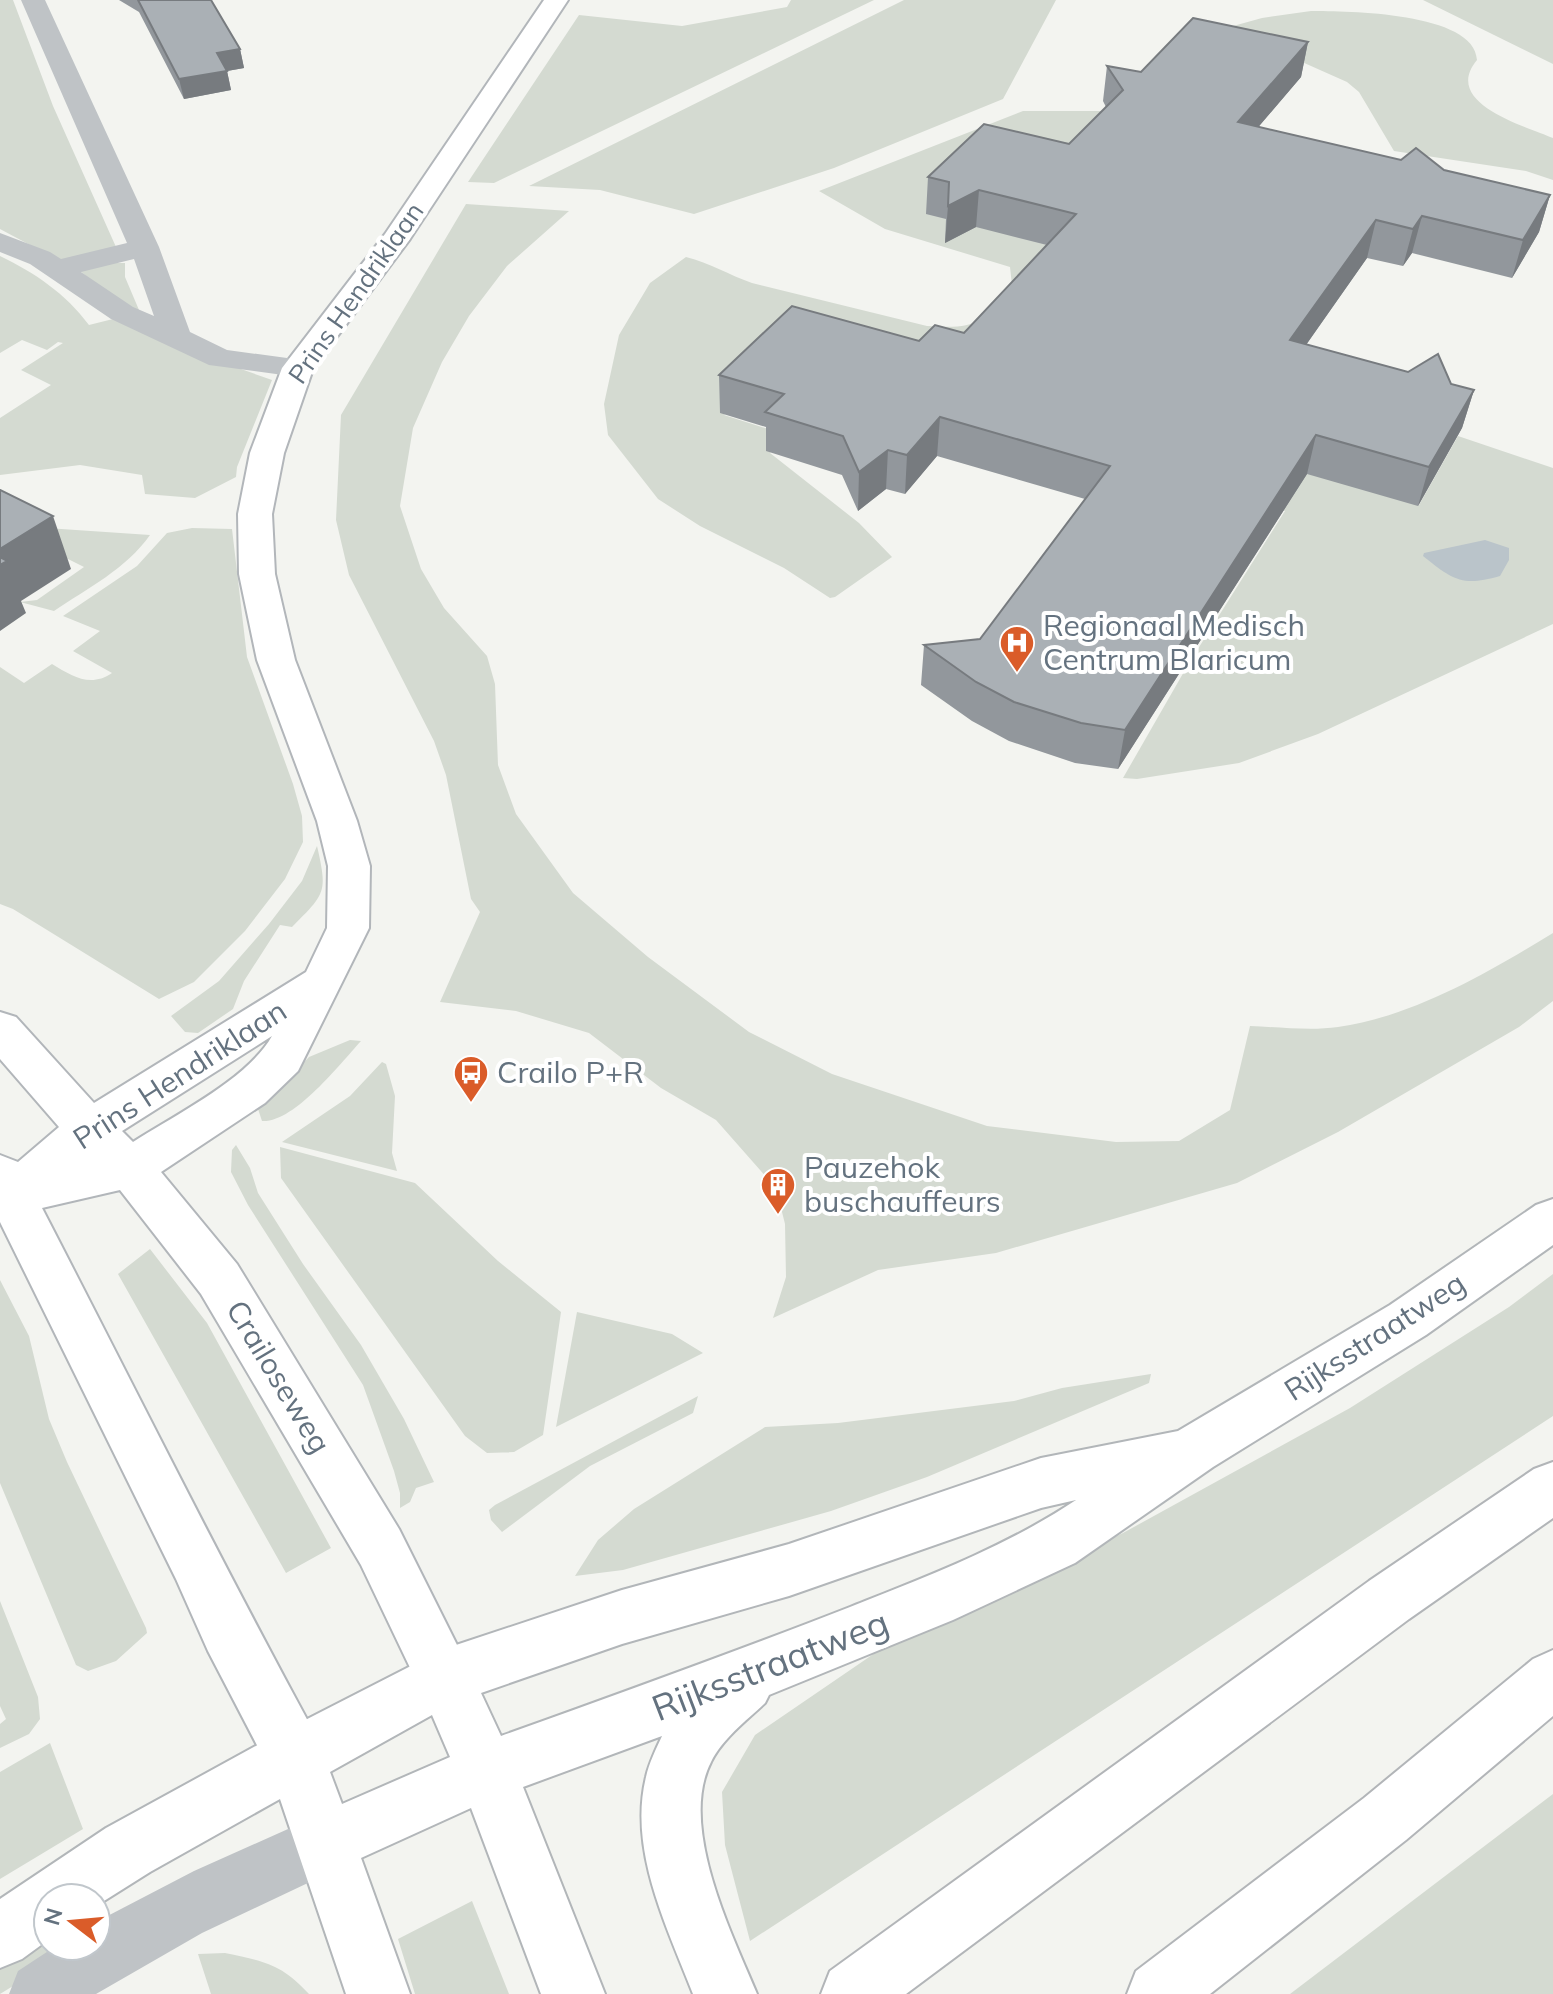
<svg xmlns="http://www.w3.org/2000/svg" width="1553" height="1994" viewBox="0 0 1553 1994" font-family="Mulish,sans-serif">
  <style>
    .green { fill: #d4dad1 }
    .water { fill: #bac4ca }
    .lines { fill: none; stroke-linecap: round; stroke-linejoin: round }
    .secondary-casing { stroke: #b2b6ba; stroke-width: 4 }
    .primary-casing { stroke: #b2b6b9; stroke-width: 4 }
    .highway-casing { stroke: #b2b5b8; stroke-width: 4 }
    .street { fill: #bfc3c6; fill-rule: evenodd }
    .secondary { fill: #fff; fill-rule: evenodd }
    .primary { fill: #fff; fill-rule: evenodd }
    .highway { fill: #fff; fill-rule: evenodd }
    .wall { fill: #92979c }
    .shaded-wall { fill: #777b7f }
    .building { fill: #aab0b5; stroke: #777b7f; stroke-width: 2 }
    .labels { text-anchor: middle; stroke-width: 8; stroke-linejoin: round; paint-order: stroke }
    .far-street-label { font-size: 26px; fill: #64727f; stroke: #fff }
    .poi-label { font-size: 30px; fill: #64727f; stroke: #fff; text-anchor: start }
    .street-label { font-size: 30px; fill: #64727f; stroke: #fff }
    .near-street-label { font-size: 36px; fill: #64727f; stroke: #fff }
  </style>
  <rect width="100%" height="100%" fill="#f3f4f0"/>
  <path class="green" d="M 0,0 L 13,0 L 53,106 L 116,247 L 60,261 L 0,229 Z
    M 791,0 L 874,0 L 494,183 L 468,182 L 579,15 L 682,26 L 787,7 Z
    M 904,0 L 1056,0 L 1003,99 L 834,168 L 694,214 L 600,190 L 529,186 Z
    M 1423,0 L 1553,0 L 1553,64 Z
    M 1311,11 C 1346,11 1475,12 1477,60 C 1441,103 1525,126 1553,138 L 1553,180 L 1526,171 L 1394,151 L 1359,92 L 1347,82 L 1226,28 L 1262,18 Z
    M 1023,111 L 1134,111 L 1136,266 L 1060,359 L 794,346 L 724,415 L 787,435 L 770,453 L 859,523 L 892,557 L 835,597 L 830,598 L 784,568 L 700,526 L 658,499 L 608,435 L 604,404 L 619,335 L 650,283 L 686,257 C 710,263 729,275 752,283 L 927,326 C 976,329 977,324 1013,294 L 1010,267 L 885,229 L 819,191 Z
    M 466,204 L 569,211 L 507,266 L 469,316 L 442,362 L 413,428 L 400,506 L 421,569 L 444,608 L 487,656 L 495,684 L 498,765 L 516,814 L 573,893 L 648,957 L 749,1032 L 832,1074 L 987,1126 L 1116,1142 L 1179,1141 L 1230,1110 L 1250,1026 C 1279,1027 1310,1031 1338,1027 C 1414,1016 1487,973 1553,933 L 1553,1001 L 1519,1027 L 1338,1132 L 1237,1183 L 996,1253 L 878,1270 L 773,1318 L 786,1277 L 785,1224 L 779,1200 L 767,1178 L 716,1120 L 661,1088 L 589,1033 L 516,1011 L 440,1002 L 480,912 L 471,899 L 446,775 L 434,741 L 349,575 L 336,520 L 341,415 Z
    M 0,256 C 35,273 65,293 89,325 L 117,318 L 221,362 L 272,380 L 237,467 L 236,477 L 195,498 L 145,494 L 142,475 L 80,465 L 0,475 L 0,418 L 51,385 L 21,370 L 63,343 L 58,342 L 47,350 L 22,340 L 0,353 Z
    M 113,263 L 125,263 L 125,277 L 139,310 L 125,309 L 79,270 Z
    M 1458,436 L 1553,468 L 1553,624 L 1318,734 L 1239,763 L 1137,779 L 1123,778 L 1189,663 L 1285,511 L 1247,500 L 1271,463 L 1419,505 Z
    M 0,525 L 2,525 L 150,535 C 126,569 88,588 54,611 L 20,602 L 37,600 L 84,567 Z
    M 192,528 L 232,529 L 247,657 L 293,784 L 302,816 L 303,842 L 285,879 L 245,931 L 194,982 L 159,999 L 13,909 L 0,904 L 0,667 L 24,683 L 52,664 C 72,676 90,688 112,673 L 73,651 L 100,631 L 63,616 L 137,566 L 167,533 Z
    M 317,846 C 328,893 325,894 292,927 L 280,925 L 244,981 L 233,1009 L 198,1033 L 185,1032 L 171,1016 L 219,981 L 269,924 L 302,881 Z
    M 350,1040 L 361,1041 C 339,1065 294,1123 262,1121 L 258,1109 L 309,1057 Z
    M 382,1062 L 386,1064 L 395,1096 L 392,1153 L 397,1171 L 282,1142 L 350,1096 Z
    M 236,1145 L 250,1168 L 258,1193 L 303,1264 L 361,1345 L 404,1419 L 434,1482 L 416,1488 L 410,1502 L 400,1508 L 400,1493 L 394,1471 L 363,1385 L 248,1205 L 231,1172 L 232,1150 Z
    M 280,1147 L 415,1183 L 498,1261 L 561,1312 L 543,1435 L 514,1452 L 487,1453 L 465,1436 L 281,1178 Z
    M 150,1249 L 207,1323 L 331,1548 L 286,1573 L 118,1274 Z
    M 1553,1274 L 1553,1416 L 750,1941 L 725,1845 L 722,1792 L 755,1735 L 875,1653 L 1123,1533 L 1350,1408 L 1509,1307 Z
    M 0,1280 L 29,1336 L 49,1419 L 67,1462 L 146,1628 L 147,1633 L 116,1661 L 88,1671 L 76,1665 L 0,1483 Z
    M 577,1312 L 672,1334 L 703,1353 L 556,1427 Z
    M 1151,1374 L 1149,1383 L 927,1477 L 831,1511 L 623,1570 L 575,1576 L 598,1540 L 634,1509 L 765,1427 L 838,1423 L 1014,1401 L 1062,1388 Z
    M 698,1396 L 693,1413 L 590,1466 L 502,1532 L 491,1520 L 489,1510 L 495,1505 Z
    M 0,1601 L 38,1697 L 40,1719 L 29,1734 L 0,1748 L 0,1724 L 6,1719 L 0,1706 Z
    M 50,1743 L 83,1829 L 0,1879 L 0,1772 Z
    M 1553,1794 L 1553,1994 L 1290,1994 Z
    M 472,1901 L 509,1994 L 415,1994 L 398,1939 Z
    M 48,1934 L 48,1946 L 78,1946 L 0,1994 L 0,1967 Z
    M 225,1953 C 264,1961 282,1964 309,1994 L 211,1994 L 198,1954 Z"/>
  <path class="water" d="M 1485,540 L 1509,548 L 1509,560 L 1500,576 C 1462,587 1453,580 1423,556 L 1424,553 Z"/>
  <g class="lines">
    <defs>
      <path id="secondary" d="M 544,0 L 568,0 L 410,239 L 313,369 L 284,453 L 272,514 L 275,574 L 295,660 L 357,821 L 370,866 L 369,928 L 298,1071 L 265,1103 L 161,1172 L 237,1264 L 399,1529 L 473,1677 L 464,1697 L 444,1705 L 424,1697 L 361,1565 L 201,1294 L 120,1190 L 42,1208 C 133,1384 221,1562 316,1736 L 325,1757 L 316,1778 L 295,1787 L 274,1778 L 208,1651 L 176,1579 L 0,1222 L 0,1155 L 18,1162 L 59,1127 L 0,1059 L 0,1012 L 16,1017 L 94,1103 L 306,972 L 327,928 L 328,866 L 317,821 L 257,660 L 239,574 L 238,514 L 250,453 L 282,368 L 385,234 ZM 272,1036 C 248,1079 175,1115 133,1142 L 122,1131 Z"/>
      <path id="primary" d="M 1553,1199 L 1553,1245 L 1426,1335 L 1213,1467 L 1075,1563 L 953,1620 L 769,1695 L 765,1703 C 747,1720 722,1739 711,1762 C 678,1826 732,1934 757,1994 L 693,1994 C 667,1927 628,1850 646,1777 C 649,1763 656,1749 662,1736 L 523,1787 L 605,1994 L 541,1994 L 471,1808 L 361,1858 L 410,1994 L 346,1994 L 280,1799 L 150,1872 L 96,1906 L 96,1898 L 48,1898 L 48,1940 L 22,1959 L 0,1968 L 0,1899 L 106,1828 L 274,1736 L 444,1649 L 622,1590 L 789,1544 L 1041,1458 L 1178,1431 L 1390,1305 L 1536,1205 ZM 1076,1500 C 1007,1546 928,1576 850,1607 C 735,1652 618,1694 501,1736 L 481,1693 L 622,1644 L 789,1596 L 1041,1508 ZM 432,1715 L 450,1757 L 342,1804 L 330,1772 Z"/>
      <path id="highway" d="M 1553,1462 L 1553,1518 L 1409,1619 L 906,1994 L 821,1994 L 830,1971 L 1369,1581 L 1534,1469 Z
        M 1553,1650 L 1553,1716 L 1406,1840 L 1210,1994 L 1127,1994 L 1136,1971 L 1364,1798 L 1533,1659 Z"/>
    </defs>
    <use href="#secondary" class="secondary-casing"/>
    <use href="#primary" class="primary-casing"/>
    <use href="#highway" class="highway-casing"/>
    <path class="street" d="M 21,0 L 45,0 L 159,247 L 190,332 L 227,350 L 309,361 L 314,368 L 309,375 L 298,377 L 209,365 L 111,319 L 30,264 L 0,252 L 0,233 L 50,252 L 61,259 L 127,243 ZM 134,259 L 154,316 L 133,307 L 81,272 Z
      M 326,1812 L 348,1820 L 356,1842 L 348,1864 L 202,1933 L 96,1994 L 9,1994 L 18,1971 L 56,1946 L 96,1946 L 96,1922 L 194,1871 Z"/>
    <use href="#secondary" class="secondary"/>
    <use href="#primary" class="primary"/>
    <use href="#highway" class="highway"/>
  </g>
  <path class="wall" d="M 119,0 L 211,0 L 240,49 L 244,68 L 227,71 L 231,90 L 184,99 L 139,12 Z
    M 1308,42 L 1301,77 L 1258,127 L 1550,195 L 1539,232 L 1512,278 L 1412,253 L 1403,266 L 1367,258 L 1306,345 L 1474,390 L 1462,428 L 1418,506 L 1307,474 L 1118,769 L 1075,763 L 1009,741 L 972,721 L 921,685 L 924,645 L 980,639 L 1085,499 L 937,456 L 905,494 L 886,489 L 858,511 L 842,475 L 766,451 L 766,427 L 720,413 L 719,375 L 964,333 L 1047,245 L 976,227 L 945,243 L 946,219 L 926,214 L 928,177 L 1069,144 L 1106,107 L 1103,101 L 1107,66 L 1141,72 Z"/>
  <path class="shaded-wall" d="M 1308,42 L 1301,77 L 1232,158 L 1238,122 Z
    M 240,49 L 244,68 L 227,71 L 231,90 L 184,99 L 179,79 L 217,53 Z
    M 979,190 L 976,227 L 945,243 L 948,206 Z
    M 1550,195 L 1539,232 L 1512,278 L 1523,240 Z
    M 1422,216 L 1412,253 L 1403,266 L 1413,229 Z
    M 1376,220 L 1367,258 L 1282,379 L 1290,340 Z
    M 1474,390 L 1462,428 L 1418,506 L 1429,467 Z
    M 940,417 L 937,456 L 905,494 L 907,455 Z
    M 1316,435 L 1307,474 L 1118,769 L 1125,730 Z
    M 888,450 L 886,489 L 858,511 L 859,472 Z
    M 53,516 L 71,569 L 21,601 L 26,613 L 0,631 L 0,549 Z"/>
  <path class="building" d="M 138,0 L 211,0 L 240,49 L 217,53 L 227,71 L 179,79 Z
    M 1193,18 L 1308,42 L 1238,122 L 1401,160 L 1416,148 L 1444,170 L 1550,195 L 1523,240 L 1422,216 L 1413,229 L 1376,220 L 1290,340 L 1408,372 L 1438,354 L 1451,384 L 1474,390 L 1429,467 L 1316,435 L 1125,730 L 1081,723 L 1014,702 L 976,682 L 924,645 L 980,639 L 1110,466 L 940,417 L 907,455 L 888,450 L 859,472 L 843,436 L 765,412 L 784,394 L 719,375 L 792,306 L 919,341 L 935,325 L 964,333 L 1076,214 L 979,190 L 948,206 L 949,182 L 928,177 L 984,124 L 1069,144 L 1123,90 L 1107,66 L 1141,72 Z
    M 0,490 L 53,516 L 0,549 Z
    M 0,557 L 7,561 L 0,565 Z"/>
  <defs>
    <symbol id="hospital-pin" viewBox="-11 -11 22 30"><path d="M0 17L-7.5 6A9.5 9.5 0 1 1 7.5 6Z" fill="#da5c29" stroke="#fff"/><path d="M-5-5h3v3.5h4V-5h3V5h-3V1.5h-4V5h-3Z" fill="#fff"/></symbol>
    <symbol id="bus-pin" viewBox="-11 -11 22 30"><path d="M0 17L-7.5 6A9.5 9.5 0 1 1 7.5 6Z" fill="#da5c29" stroke="#fff"/><path d="M-5-6H5V4H4V6H2V4H-2V6H-4V4H-5ZM-3.5-4V0h7V-4ZM-3.5 1.2v1.5H-2V1.2ZM2 1.2v1.5H3.5V1.2Z" fill="#fff"/></symbol>
    <symbol id="building-pin" viewBox="-11 -11 22 30"><path d="M0 17L-7.5 6A9.5 9.5 0 1 1 7.5 6Z" fill="#da5c29" stroke="#fff"/><path d="M-4-6H4V6H1V3H-1V6H-4ZM-2.5-4.3h1.7v1.8h-1.7ZM.8-4.3h1.7v1.8H.8ZM-2.5-1h1.7V.8h-1.7ZM.8-1h1.7V.8H.8Z" fill="#fff"/></symbol>
  </defs>
  <g fill-rule="evenodd">
    <use href="#hospital-pin" x="997" y="623" width="40" height="54"/>
    <use href="#bus-pin" x="451" y="1053" width="40" height="54"/>
    <use href="#building-pin" x="758" y="1165" width="40" height="54"/>
  </g>
  <g class="labels">
    <g class="far-street-label">
      <text transform="translate(356 293) rotate(-55)" y="9">Prins Hendriklaan</text>
    </g>
    <g class="poi-label">
      <text x="1043" y="636">Regionaal Medisch<tspan x="1043" dy="34">Centrum Blaricum</tspan></text>
      <text x="497" y="1083">Crailo P+R</text>
      <text x="804" y="1178">Pauzehok<tspan x="804" dy="34">buschauffeurs</tspan></text>
    </g>
    <g class="street-label">
      <text transform="translate(180 1075) rotate(-33)" y="10">Prins Hendriklaan</text>
      <text transform="translate(1375 1337) rotate(-33)" y="10">Rijksstraatweg</text>
      <text transform="translate(278 1377) rotate(59)" y="10">Crailoseweg</text>
    </g>
    <g class="near-street-label">
      <text transform="translate(770 1665) rotate(-21)" y="13">Rijksstraatweg</text>
    </g>
  </g>
  <g transform="translate(72 1922) rotate(286)"><circle r="38" fill="#ffffff" stroke="#c1c7cc" stroke-width="2"/>
  <path d="M0-6L14 30L0 20L-14 30Z" fill="#da5c29"/>
  <text y="-12" font-size="22" font-weight="bold" text-anchor="middle" fill="#64727f">N</text>
  </g>
</svg>
